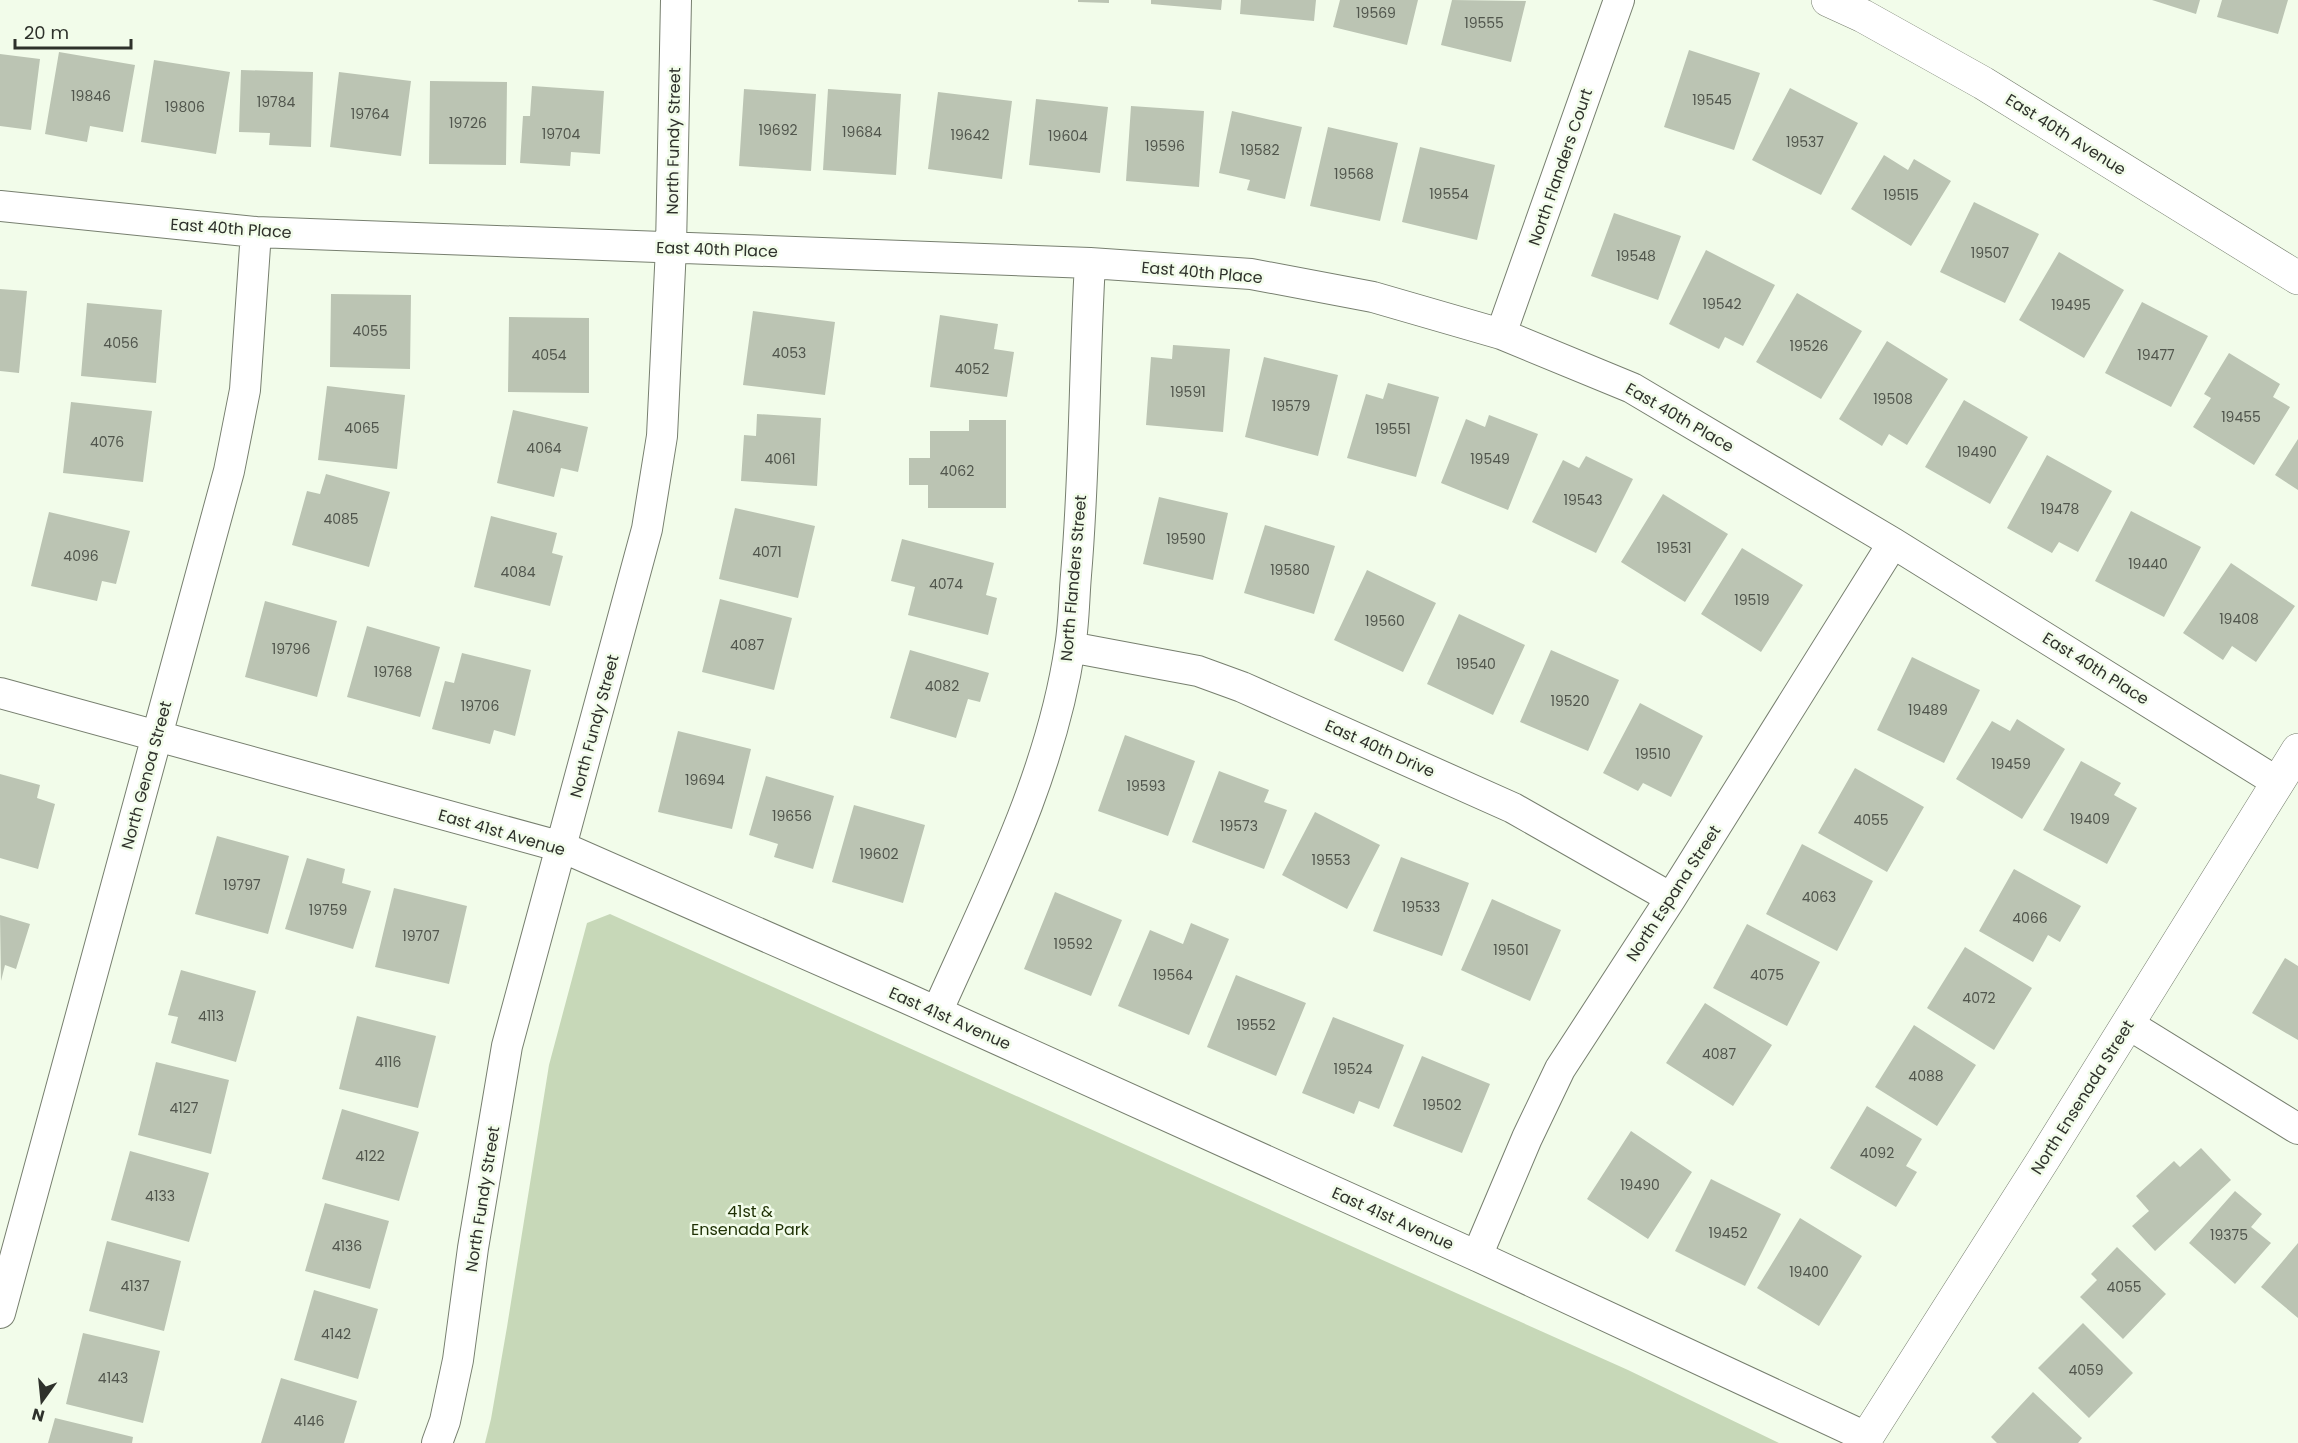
<svg xmlns="http://www.w3.org/2000/svg" width="2298" height="1443" viewBox="0 0 2298 1443" font-family="Poppins,sans-serif">
  <style>
    .green { fill: #c7d8b8 }
    .building { fill: #bbc4b3 }
    .lines { fill: none; stroke-linecap: round; stroke-linejoin: round }
    .minor-casing { stroke: #777f6f; stroke-width: 32 }
    .tertiary-casing { stroke: #777f6f; stroke-width: 34 }
    .minor { stroke: #fff; stroke-width: 30 }
    .tertiary { stroke: #fff; stroke-width: 33 }
    .labels { text-anchor: middle; stroke-width: 5; stroke-linejoin: round; paint-order: stroke }
    .number-label { font-size: 14px; fill: #51564d }
    .street-label { font-size: 16px; fill: #2e312b; stroke: #f2fcea }
    .park-label { font-size: 16px; fill: #1e3004; stroke: #f2fcea }
  </style>
  <rect width="100%" height="100%" fill="#f2fcea"/>
  <path class="green" d="M 610,914 L 1628,1370 L 1779,1443 L 485,1443 L 491,1419 L 507,1327 L 549,1065 L 587,923 Z"/>
  <path class="building" d="M 1078,0 L 1109,0 L 1109,3 L 1078,2 Z
    M 1151,0 L 1222,0 L 1221,10 L 1151,4 Z
    M 1241,0 L 1316,0 L 1314,21 L 1240,14 Z
    M 1340,0 L 1418,0 L 1407,45 L 1333,27 Z
    M 1452,0 L 1526,1 L 1511,62 L 1441,45 Z
    M 2152,0 L 2200,0 L 2196,14 Z
    M 2222,0 L 2288,0 L 2278,34 L 2217,17 Z
    M 1689,50 L 1760,73 L 1734,150 L 1664,127 Z
    M 59,52 L 135,65 L 123,132 L 90,126 L 87,142 L 45,134 Z
    M 0,54 L 40,59 L 31,130 L 0,126 Z
    M 154,60 L 230,72 L 216,154 L 141,142 Z
    M 241,70 L 313,72 L 311,147 L 269,145 L 270,133 L 239,132 Z
    M 339,72 L 411,81 L 401,156 L 330,147 Z
    M 430,81 L 507,82 L 506,165 L 429,164 Z
    M 532,86 L 604,91 L 600,154 L 571,152 L 570,166 L 520,163 L 523,116 L 530,116 Z
    M 1790,88 L 1858,123 L 1821,195 L 1752,160 Z
    M 744,89 L 816,94 L 811,171 L 739,166 Z
    M 828,89 L 901,94 L 896,175 L 823,170 Z
    M 938,92 L 1012,101 L 1002,179 L 928,169 Z
    M 1036,99 L 1108,107 L 1100,173 L 1029,165 Z
    M 1131,106 L 1204,111 L 1199,187 L 1126,181 Z
    M 1232,111 L 1302,127 L 1285,199 L 1247,190 L 1250,180 L 1219,173 Z
    M 1328,127 L 1398,143 L 1380,221 L 1310,206 Z
    M 1420,147 L 1495,165 L 1477,240 L 1402,222 Z
    M 1884,155 L 1908,170 L 1914,159 L 1951,181 L 1911,246 L 1851,209 Z
    M 1974,202 L 2039,234 L 2005,303 L 1940,272 Z
    M 1614,213 L 1681,236 L 1658,300 L 1591,276 Z
    M 1706,250 L 1775,285 L 1743,346 L 1725,337 L 1719,349 L 1669,324 Z
    M 2059,252 L 2124,290 L 2084,358 L 2019,320 Z
    M 0,289 L 27,291 L 19,373 L 0,371 Z
    M 1797,293 L 1862,331 L 1821,399 L 1756,362 Z
    M 331,294 L 411,295 L 410,369 L 330,367 Z
    M 2142,302 L 2208,336 L 2171,407 L 2105,373 Z
    M 87,303 L 162,310 L 156,383 L 81,376 Z
    M 753,311 L 835,322 L 825,395 L 743,385 Z
    M 940,315 L 998,324 L 994,349 L 1014,352 L 1007,397 L 930,387 Z
    M 509,317 L 589,318 L 589,393 L 508,392 Z
    M 1887,341 L 1948,379 L 1907,445 L 1889,434 L 1882,446 L 1839,419 Z
    M 1173,345 L 1230,349 L 1223,432 L 1146,425 L 1151,357 L 1172,359 Z
    M 2229,353 L 2280,384 L 2273,397 L 2290,407 L 2254,465 L 2193,427 L 2211,398 L 2204,394 Z
    M 1264,357 L 1338,375 L 1318,456 L 1245,437 Z
    M 1388,383 L 1439,397 L 1416,477 L 1347,458 L 1366,394 L 1383,399 Z
    M 327,386 L 405,395 L 397,469 L 318,460 Z
    M 1964,400 L 2028,437 L 1990,504 L 1925,467 Z
    M 71,402 L 152,411 L 143,482 L 63,473 Z
    M 513,410 L 588,427 L 578,472 L 561,468 L 554,497 L 497,483 Z
    M 757,414 L 821,418 L 817,486 L 741,481 L 744,435 L 756,436 Z
    M 1489,415 L 1538,434 L 1508,510 L 1441,483 L 1466,419 L 1485,427 Z
    M 969,420 L 1006,420 L 1006,508 L 928,508 L 928,485 L 909,485 L 909,458 L 930,458 L 930,431 L 969,431 Z
    M 2298,439 L 2298,490 L 2275,475 Z
    M 2047,455 L 2112,491 L 2078,552 L 2059,542 L 2052,553 L 2007,528 Z
    M 1586,456 L 1633,479 L 1596,553 L 1532,522 L 1563,460 L 1579,468 Z
    M 326,474 L 390,492 L 369,567 L 292,545 L 307,491 L 320,494 Z
    M 1663,494 L 1728,534 L 1685,602 L 1621,562 Z
    M 1159,497 L 1228,513 L 1213,580 L 1143,564 Z
    M 735,508 L 815,526 L 798,598 L 719,579 Z
    M 2131,511 L 2201,547 L 2164,617 L 2095,581 Z
    M 49,512 L 130,531 L 116,584 L 102,581 L 97,601 L 31,586 Z
    M 491,516 L 557,533 L 552,553 L 563,556 L 550,606 L 474,587 Z
    M 1265,525 L 1335,546 L 1314,614 L 1244,593 Z
    M 902,539 L 994,563 L 986,595 L 997,598 L 988,635 L 908,615 L 915,587 L 891,581 Z
    M 1742,548 L 1803,585 L 1761,652 L 1701,614 Z
    M 2231,563 L 2295,606 L 2256,662 L 2232,646 L 2223,660 L 2183,633 Z
    M 1367,570 L 1436,603 L 1403,672 L 1334,640 Z
    M 720,599 L 792,618 L 774,690 L 702,672 Z
    M 265,601 L 337,621 L 317,697 L 245,677 Z
    M 1459,614 L 1525,645 L 1493,715 L 1427,684 Z
    M 367,626 L 440,647 L 420,717 L 347,697 Z
    M 910,650 L 989,673 L 980,702 L 968,699 L 956,738 L 890,718 Z
    M 1551,650 L 1619,680 L 1588,751 L 1520,722 Z
    M 462,653 L 531,670 L 515,736 L 494,730 L 490,744 L 432,729 L 445,681 L 454,683 Z
    M 1912,657 L 1980,690 L 1944,763 L 1877,730 Z
    M 1640,703 L 1703,736 L 1671,797 L 1643,783 L 1638,791 L 1603,773 Z
    M 2017,719 L 2065,749 L 2022,819 L 1956,779 L 1992,721 L 2010,731 Z
    M 678,731 L 751,749 L 732,829 L 658,812 Z
    M 1125,735 L 1195,761 L 1168,836 L 1098,811 Z
    M 2081,761 L 2121,783 L 2114,795 L 2137,808 L 2107,864 L 2043,830 Z
    M 1855,768 L 1924,807 L 1887,872 L 1818,833 Z
    M 1219,771 L 1269,790 L 1264,802 L 1287,810 L 1264,869 L 1192,842 Z
    M 0,774 L 40,785 L 37,798 L 55,804 L 38,869 L 0,858 Z
    M 766,776 L 834,796 L 813,869 L 774,857 L 778,844 L 749,835 Z
    M 854,805 L 925,825 L 903,903 L 832,882 Z
    M 1315,812 L 1380,845 L 1347,909 L 1282,875 Z
    M 217,836 L 289,856 L 268,934 L 195,914 Z
    M 1802,844 L 1873,881 L 1837,951 L 1766,914 Z
    M 1401,857 L 1469,883 L 1442,956 L 1373,931 Z
    M 307,858 L 345,869 L 342,883 L 371,891 L 353,949 L 285,929 Z
    M 2014,869 L 2081,906 L 2060,942 L 2048,935 L 2033,962 L 1979,931 Z
    M 394,888 L 467,906 L 449,984 L 375,967 Z
    M 1055,892 L 1122,920 L 1091,996 L 1024,969 Z
    M 1492,899 L 1561,930 L 1530,1001 L 1461,970 Z
    M 0,915 L 30,924 L 16,969 L 5,965 L 1,981 Z
    M 1191,923 L 1229,939 L 1189,1035 L 1118,1006 L 1150,930 L 1183,944 Z
    M 1747,924 L 1820,962 L 1787,1026 L 1713,988 Z
    M 1965,947 L 2032,988 L 1994,1050 L 1927,1008 Z
    M 2285,958 L 2298,966 L 2298,1040 L 2252,1013 Z
    M 181,970 L 256,991 L 236,1062 L 171,1043 L 178,1017 L 168,1015 Z
    M 1236,975 L 1306,1003 L 1276,1076 L 1207,1047 Z
    M 1705,1003 L 1772,1045 L 1733,1106 L 1666,1063 Z
    M 357,1016 L 436,1036 L 418,1108 L 339,1089 Z
    M 1333,1017 L 1404,1045 L 1379,1109 L 1359,1101 L 1354,1114 L 1302,1093 Z
    M 1914,1025 L 1976,1065 L 1937,1126 L 1875,1087 Z
    M 1422,1056 L 1490,1084 L 1462,1153 L 1393,1126 Z
    M 156,1062 L 229,1080 L 211,1154 L 138,1135 Z
    M 1867,1106 L 1922,1139 L 1906,1166 L 1917,1172 L 1896,1207 L 1830,1168 Z
    M 342,1109 L 419,1132 L 399,1201 L 322,1179 Z
    M 1631,1131 L 1692,1172 L 1648,1239 L 1587,1199 Z
    M 2201,1148 L 2231,1180 L 2155,1251 L 2132,1226 L 2149,1211 L 2136,1196 L 2174,1161 L 2180,1167 Z
    M 130,1151 L 209,1173 L 189,1242 L 111,1220 Z
    M 1711,1179 L 1781,1214 L 1745,1286 L 1675,1251 Z
    M 2235,1191 L 2262,1214 L 2251,1227 L 2271,1243 L 2235,1284 L 2189,1243 Z
    M 325,1203 L 389,1221 L 370,1289 L 305,1271 Z
    M 1800,1218 L 1862,1256 L 1819,1326 L 1757,1288 Z
    M 107,1241 L 181,1261 L 164,1331 L 89,1311 Z
    M 2298,1243 L 2298,1318 L 2261,1287 Z
    M 2117,1247 L 2166,1294 L 2123,1339 L 2080,1297 L 2097,1280 L 2091,1274 Z
    M 314,1290 L 378,1309 L 358,1379 L 294,1360 Z
    M 2083,1323 L 2133,1373 L 2089,1418 L 2038,1368 Z
    M 83,1333 L 160,1351 L 143,1423 L 66,1404 Z
    M 281,1378 L 357,1401 L 344,1443 L 261,1443 Z
    M 2033,1392 L 2082,1438 L 2078,1443 L 1997,1443 L 1991,1437 Z
    M 55,1418 L 133,1437 L 132,1443 L 48,1443 Z"/>
  <g class="lines">
    <defs>
      <path id="minor" d="M 0,206 L 256,232 L 1090,263 L 1251,274 L 1373,297 L 1501,334 L 1632,388 L 1893,543 L 2277,782
        M 1501,334 L 1619,0
        M 1070,647 L 1198,671 L 1242,687 L 1513,808 L 1671,898
        M 0,693 L 562,847 L 906,998 L 1477,1256 L 1866,1437
        M 937,1012 C 989,895 1051,776 1070,647 C 1074,624 1074,599 1076,575 C 1085,471 1084,367 1090,263
        M 2128,1024 L 2298,1129
        M 1477,1256 L 1527,1138 L 1560,1069 L 1671,898 L 1893,543
        M 0,1313 L 229,471 L 245,390 L 256,232
        M 437,1443 L 445,1421 L 458,1360 L 473,1248 L 507,1046 L 647,529 L 662,436 L 671,247 L 676,0"/>
      <path id="tertiary" d="M 1828,0 L 1863,16 L 1983,83 L 2298,278
        M 1863,1443 L 2043,1160 L 2298,750"/>
    </defs>
    <use href="#minor" class="minor-casing"/>
    <use href="#tertiary" class="tertiary-casing"/>
    <use href="#minor" class="minor"/>
    <use href="#tertiary" class="tertiary"/>
  </g>
  <g class="labels">
    <g class="number-label">
      <text x="1376" y="18">19569</text>
      <text x="1484" y="28">19555</text>
      <text x="91" y="101">19846</text>
      <text x="1712" y="105">19545</text>
      <text x="276" y="107">19784</text>
      <text x="185" y="112">19806</text>
      <text x="370" y="119">19764</text>
      <text x="468" y="128">19726</text>
      <text x="778" y="135">19692</text>
      <text x="862" y="137">19684</text>
      <text x="561" y="139">19704</text>
      <text x="970" y="140">19642</text>
      <text x="1068" y="141">19604</text>
      <text x="1805" y="147">19537</text>
      <text x="1165" y="151">19596</text>
      <text x="1260" y="155">19582</text>
      <text x="1354" y="179">19568</text>
      <text x="1449" y="199">19554</text>
      <text x="1901" y="200">19515</text>
      <text x="1990" y="258">19507</text>
      <text x="1636" y="261">19548</text>
      <text x="1722" y="309">19542</text>
      <text x="2071" y="310">19495</text>
      <text x="370" y="336">4055</text>
      <text x="121" y="348">4056</text>
      <text x="1809" y="351">19526</text>
      <text x="789" y="358">4053</text>
      <text x="549" y="360">4054</text>
      <text x="2156" y="360">19477</text>
      <text x="972" y="374">4052</text>
      <text x="1188" y="397">19591</text>
      <text x="1893" y="404">19508</text>
      <text x="1291" y="411">19579</text>
      <text x="2241" y="422">19455</text>
      <text x="362" y="433">4065</text>
      <text x="1393" y="434">19551</text>
      <text x="107" y="447">4076</text>
      <text x="544" y="453">4064</text>
      <text x="1977" y="457">19490</text>
      <text x="780" y="464">4061</text>
      <text x="1490" y="464">19549</text>
      <text x="957" y="476">4062</text>
      <text x="1583" y="505">19543</text>
      <text x="2060" y="514">19478</text>
      <text x="341" y="524">4085</text>
      <text x="1186" y="544">19590</text>
      <text x="1674" y="553">19531</text>
      <text x="767" y="557">4071</text>
      <text x="81" y="561">4096</text>
      <text x="2148" y="569">19440</text>
      <text x="1290" y="575">19580</text>
      <text x="518" y="577">4084</text>
      <text x="946" y="589">4074</text>
      <text x="1752" y="605">19519</text>
      <text x="2239" y="624">19408</text>
      <text x="1385" y="626">19560</text>
      <text x="747" y="650">4087</text>
      <text x="291" y="654">19796</text>
      <text x="1476" y="669">19540</text>
      <text x="393" y="677">19768</text>
      <text x="942" y="691">4082</text>
      <text x="1570" y="706">19520</text>
      <text x="480" y="711">19706</text>
      <text x="1928" y="715">19489</text>
      <text x="1653" y="759">19510</text>
      <text x="2011" y="769">19459</text>
      <text x="705" y="785">19694</text>
      <text x="1146" y="791">19593</text>
      <text x="792" y="821">19656</text>
      <text x="2090" y="824">19409</text>
      <text x="1871" y="825">4055</text>
      <text x="1239" y="831">19573</text>
      <text x="879" y="859">19602</text>
      <text x="1331" y="865">19553</text>
      <text x="242" y="890">19797</text>
      <text x="1819" y="902">4063</text>
      <text x="1421" y="912">19533</text>
      <text x="328" y="915">19759</text>
      <text x="2030" y="923">4066</text>
      <text x="421" y="941">19707</text>
      <text x="1073" y="949">19592</text>
      <text x="1511" y="955">19501</text>
      <text x="1173" y="980">19564</text>
      <text x="1767" y="980">4075</text>
      <text x="1979" y="1003">4072</text>
      <text x="211" y="1021">4113</text>
      <text x="1256" y="1030">19552</text>
      <text x="1719" y="1059">4087</text>
      <text x="388" y="1067">4116</text>
      <text x="1353" y="1074">19524</text>
      <text x="1926" y="1081">4088</text>
      <text x="1442" y="1110">19502</text>
      <text x="184" y="1113">4127</text>
      <text x="1877" y="1158">4092</text>
      <text x="370" y="1161">4122</text>
      <text x="1640" y="1190">19490</text>
      <text x="160" y="1201">4133</text>
      <text x="1728" y="1238">19452</text>
      <text x="2229" y="1240">19375</text>
      <text x="347" y="1251">4136</text>
      <text x="1809" y="1277">19400</text>
      <text x="135" y="1291">4137</text>
      <text x="2124" y="1292">4055</text>
      <text x="336" y="1339">4142</text>
      <text x="2086" y="1375">4059</text>
      <text x="113" y="1383">4143</text>
      <text x="309" y="1426">4146</text>
    </g>
    <g class="street-label">
      <text transform="translate(2066 134) rotate(32)" y="6">East 40th Avenue</text>
      <text transform="translate(673 141) rotate(-89)" y="6">North Fundy Street</text>
      <text transform="translate(1560 167) rotate(-71)" y="6">North Flanders Court</text>
      <text transform="translate(231 228) rotate(4)" y="6">East 40th Place</text>
      <text transform="translate(717 249) rotate(2)" y="6">East 40th Place</text>
      <text transform="translate(1202 272) rotate(5)" y="6">East 40th Place</text>
      <text transform="translate(1680 417) rotate(30)" y="6">East 40th Place</text>
      <text transform="translate(1073 578) rotate(-85)" y="6">North Flanders Street</text>
      <text transform="translate(2096 668) rotate(32)" y="6">East 40th Place</text>
      <text transform="translate(594 726) rotate(-75)" y="6">North Fundy Street</text>
      <text transform="translate(1380 748) rotate(24)" y="6">East 40th Drive</text>
      <text transform="translate(146 775) rotate(-75)" y="6">North Genoa Street</text>
      <text transform="translate(502 832) rotate(16)" y="6">East 41st Avenue</text>
      <text transform="translate(1673 893) rotate(-57)" y="6">North Espana Street</text>
      <text transform="translate(950 1018) rotate(24)" y="6">East 41st Avenue</text>
      <text transform="translate(2082 1097) rotate(-58)" y="6">North Ensenada Street</text>
      <text transform="translate(482 1199) rotate(-81)" y="6">North Fundy Street</text>
      <text transform="translate(1393 1218) rotate(24)" y="6">East 41st Avenue</text>
    </g>
    <g class="park-label">
      <text x="750" y="1217">41st &amp;<tspan x="750" dy="18">Ensenada Park</tspan></text>
    </g>
  </g>
  <g transform="translate(42 1401) rotate(195)" stroke="#f2fcea" stroke-width="4.5" paint-order="stroke">
  <path d="M0-4.5L10 22L0 15L-10 22Z" fill="#2e312b"/>
  <text y="-9" font-size="16" font-weight="bold" text-anchor="middle" fill="#2e312b">N</text>
  </g>
  <path d="M15 39v9h116v-9" fill="none" stroke="#2e312b" stroke-width="3"/>
  <text x="24" y="39" font-size="18" fill="#2e312b" stroke="#f2fcea" stroke-width="4.5" paint-order="stroke">20 m</text>
</svg>
